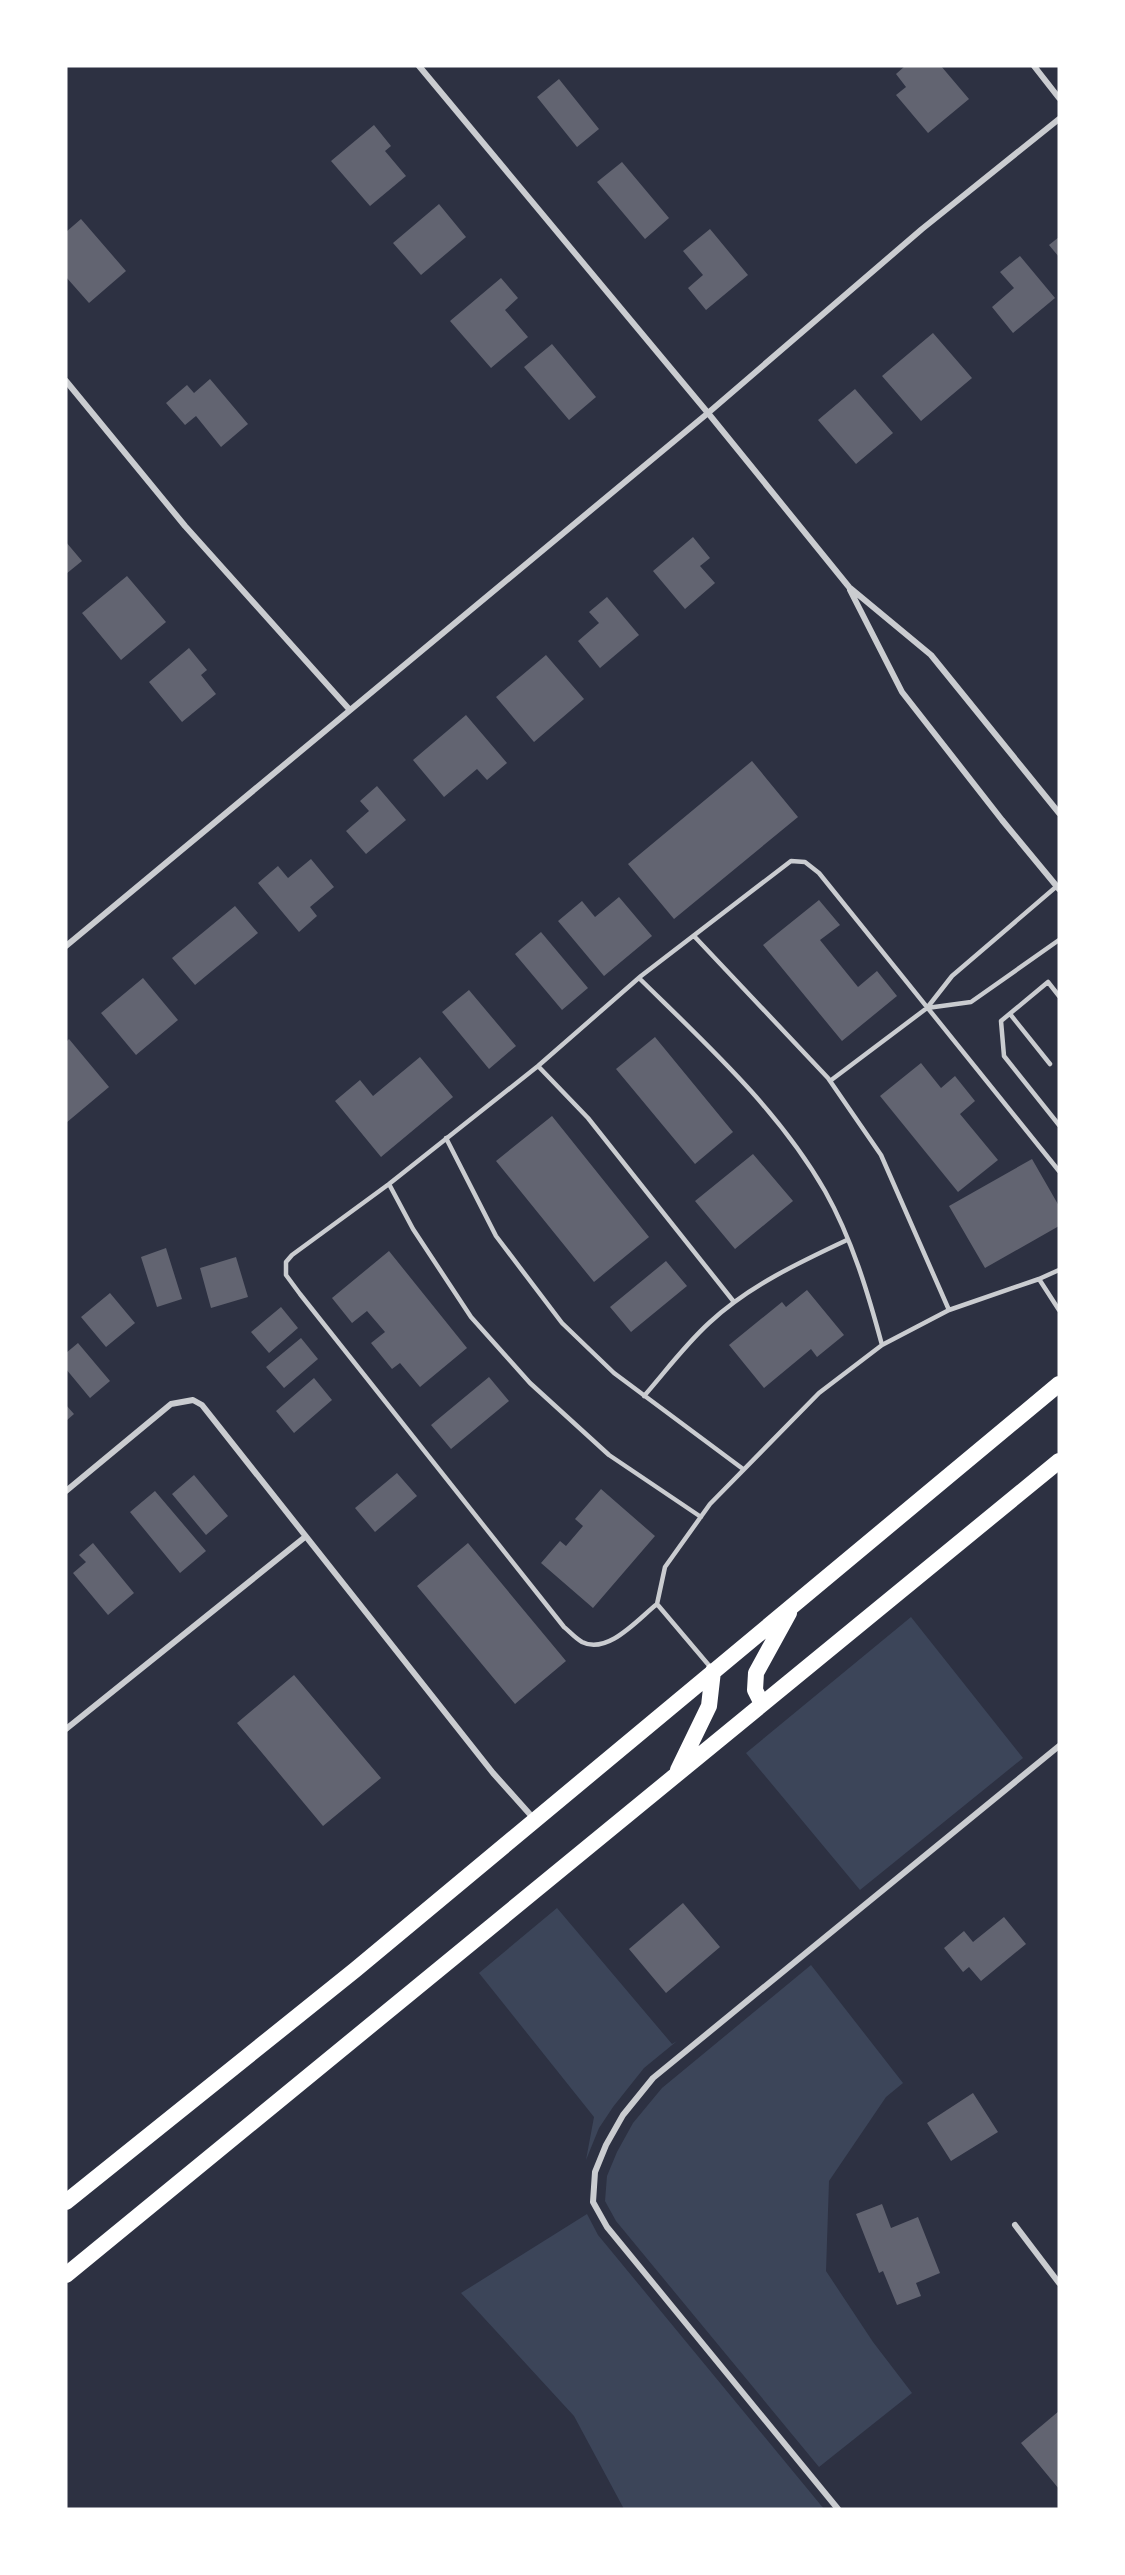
<svg xmlns="http://www.w3.org/2000/svg" width="1125" height="2575" viewBox="0 0 1125 2575" font-family="Commissioner,sans-serif">
  <style>
    .green { fill: #3c4559 }
    .building { fill: #626471 }
    .lines { fill: none; stroke-linecap: round; stroke-linejoin: round }
    .service { stroke: #caccd0; stroke-width: 4.5 }
    .minor { stroke: #caccd0; stroke-width: 6 }
    .trunk { stroke: #fff; stroke-width: 16 }
  </style>
  <rect width="100%" height="100%" fill="#2d3142"/>
  <path class="green" d="M 911,1617 L 1023,1758 L 860,1890 L 746,1753 Z
    M 557,1908 L 672,2044 L 677,2041 L 644,2068 L 613,2107 L 599,2128 L 586,2160 L 594,2117 L 479,1973 Z
    M 811,1965 L 903,2083 L 886,2097 L 829,2181 L 826,2271 L 873,2342 L 912,2393 L 819,2467 L 616,2221 L 605,2201 L 607,2176 L 617,2152 L 633,2123 L 662,2088 Z
    M 587,2214 L 598,2235 L 824,2509 L 624,2509 L 574,2416 L 461,2293 Z"/>
  <path class="building" d="M 905,66 L 941,66 L 969,99 L 928,133 L 896,95 L 906,87 L 896,74 Z
    M 559,79 L 599,129 L 577,147 L 537,97 Z
    M 374,125 L 391,146 L 385,151 L 406,176 L 370,206 L 331,161 Z
    M 622,162 L 669,218 L 645,239 L 597,182 Z
    M 439,204 L 466,237 L 421,275 L 393,243 Z
    M 81,219 L 126,271 L 89,303 L 66,277 L 66,232 Z
    M 710,229 L 748,275 L 706,310 L 688,288 L 703,275 L 683,251 Z
    M 1059,237 L 1059,257 L 1049,245 Z
    M 1020,256 L 1055,298 L 1013,333 L 992,307 L 1014,288 L 1000,272 Z
    M 501,278 L 518,298 L 505,310 L 528,337 L 491,368 L 450,321 Z
    M 933,333 L 972,378 L 921,421 L 882,376 Z
    M 552,344 L 596,397 L 569,420 L 524,367 Z
    M 210,379 L 248,424 L 221,447 L 196,416 L 185,425 L 166,403 L 187,385 L 194,393 Z
    M 855,389 L 893,433 L 856,464 L 818,420 Z
    M 693,537 L 710,558 L 700,566 L 715,583 L 685,609 L 653,571 Z
    M 66,542 L 82,561 L 66,574 Z
    M 127,576 L 166,622 L 121,660 L 82,613 Z
    M 607,597 L 639,635 L 600,668 L 578,641 L 599,623 L 589,612 Z
    M 189,648 L 207,670 L 201,675 L 216,694 L 182,722 L 149,682 Z
    M 546,655 L 584,699 L 534,742 L 496,697 Z
    M 466,715 L 507,763 L 487,780 L 477,769 L 444,797 L 413,760 Z
    M 752,761 L 798,817 L 674,919 L 628,864 Z
    M 377,786 L 406,820 L 366,854 L 346,831 L 369,811 L 360,801 Z
    M 311,859 L 334,887 L 310,907 L 317,916 L 299,932 L 258,883 L 278,866 L 288,878 Z
    M 619,897 L 652,936 L 604,976 L 558,921 L 582,901 L 595,917 Z
    M 819,900 L 840,925 L 820,940 L 858,987 L 877,971 L 897,996 L 842,1041 L 763,945 Z
    M 235,906 L 258,933 L 195,985 L 172,958 Z
    M 541,932 L 588,988 L 562,1010 L 515,954 Z
    M 143,978 L 178,1020 L 136,1055 L 101,1013 Z
    M 469,990 L 516,1046 L 489,1069 L 442,1012 Z
    M 655,1037 L 733,1132 L 695,1164 L 616,1069 Z
    M 69,1039 L 109,1087 L 66,1123 L 66,1042 Z
    M 420,1057 L 453,1097 L 381,1157 L 335,1101 L 360,1080 L 373,1096 Z
    M 921,1063 L 941,1088 L 955,1076 L 975,1101 L 960,1114 L 998,1160 L 958,1192 L 880,1096 Z
    M 552,1116 L 649,1237 L 594,1282 L 496,1161 Z
    M 753,1154 L 793,1201 L 735,1249 L 695,1201 Z
    M 1032,1159 L 1059,1206 L 1059,1226 L 985,1268 L 949,1206 Z
    M 166,1248 L 182,1299 L 157,1307 L 141,1257 Z
    M 389,1251 L 467,1348 L 420,1387 L 400,1363 L 392,1369 L 371,1343 L 385,1332 L 367,1311 L 352,1323 L 332,1298 Z
    M 236,1257 L 248,1297 L 211,1308 L 200,1268 Z
    M 666,1261 L 687,1286 L 631,1332 L 610,1307 Z
    M 807,1290 L 844,1335 L 817,1357 L 811,1349 L 764,1388 L 729,1345 L 782,1302 L 786,1307 Z
    M 110,1293 L 135,1323 L 106,1347 L 81,1317 Z
    M 281,1307 L 298,1328 L 269,1353 L 251,1332 Z
    M 301,1338 L 318,1359 L 284,1388 L 266,1367 Z
    M 78,1343 L 110,1381 L 90,1398 L 66,1369 L 66,1353 Z
    M 489,1377 L 509,1401 L 451,1449 L 431,1425 Z
    M 314,1378 L 332,1400 L 294,1433 L 276,1411 Z
    M 66,1405 L 74,1414 L 66,1421 Z
    M 397,1473 L 417,1496 L 375,1532 L 355,1508 Z
    M 194,1475 L 228,1516 L 206,1535 L 172,1494 Z
    M 601,1489 L 655,1536 L 593,1608 L 541,1563 L 560,1541 L 566,1546 L 583,1526 L 575,1519 Z
    M 155,1491 L 206,1551 L 180,1573 L 130,1512 Z
    M 93,1543 L 134,1593 L 108,1615 L 73,1573 L 86,1562 L 79,1555 Z
    M 468,1543 L 566,1661 L 515,1704 L 417,1586 Z
    M 294,1675 L 381,1778 L 323,1826 L 237,1723 Z
    M 683,1903 L 720,1947 L 666,1993 L 629,1949 Z
    M 1004,1917 L 1026,1944 L 981,1981 L 969,1967 L 963,1972 L 944,1948 L 964,1931 L 973,1942 Z
    M 973,2093 L 998,2132 L 951,2161 L 927,2123 Z
    M 882,2204 L 891,2228 L 918,2217 L 940,2273 L 916,2283 L 921,2296 L 897,2305 L 883,2271 L 879,2273 L 856,2214 Z
    M 1059,2411 L 1059,2489 L 1021,2443 Z"/>
  <g class="lines">
    <path class="service" d="M 694,936 L 828,1078 L 881,1155 L 949,1310
      M 639,978 C 706,1044 778,1109 825,1191 C 852,1239 868,1293 882,1345
      M 1059,996 L 1048,982 L 1001,1021 L 1004,1056 L 1059,1125
      M 927,1008 L 971,1002 L 1059,940
      M 1010,1014 L 1050,1064
      M 538,1066 L 588,1118 L 734,1302
      M 830,1081 L 927,1008 L 952,976 L 1057,886
      M 446,1138 L 496,1236 L 562,1323 L 614,1373 L 743,1469
      M 389,1184 L 413,1229 L 471,1317 L 530,1383 L 609,1455 L 701,1517
      M 1059,1270 L 1039,1279 L 1059,1310
      M 644,1396 C 665,1372 685,1345 709,1323 C 749,1286 798,1263 847,1240
      M 657,1604 L 665,1567 L 710,1504 L 819,1393 L 882,1345 L 949,1310 L 1039,1279
      M 712,1669 L 657,1604 C 638,1619 608,1655 582,1642 C 575,1638 569,1631 564,1627 L 300,1294 L 286,1275 L 286,1262 L 292,1255 L 389,1184 L 538,1066 L 641,976 L 791,861 L 805,862 L 819,873 L 1059,1171"/>
    <path class="minor" d="M 419,66 L 708,413 L 849,587 L 931,655 L 1059,813
      M 1034,66 L 1059,98
      M 66,381 L 185,526 L 349,709
      M 850,590 L 902,692 L 1002,820 L 1059,889
      M 66,946 L 708,413 L 922,229 L 1059,119
      M 66,1491 L 171,1404 L 193,1400 L 202,1405 L 493,1773 L 535,1820
      M 66,1729 L 305,1537
      M 1015,2225 L 1059,2283
      M 838,2509 L 607,2227 L 593,2202 L 595,2172 L 606,2145 L 623,2115 L 653,2078 L 1059,1746"/>
    <path class="trunk" d="M 762,1704 L 755,1690 L 756,1673 L 789,1613
      M 678,1770 L 709,1706 L 713,1671
      M 66,2202 L 355,1970 L 1059,1384
      M 66,2275 L 1059,1461"/>
  </g>
  <rect width="1125" height="2575" fill="none" stroke="#ffffff" stroke-width="135"/>
</svg>
